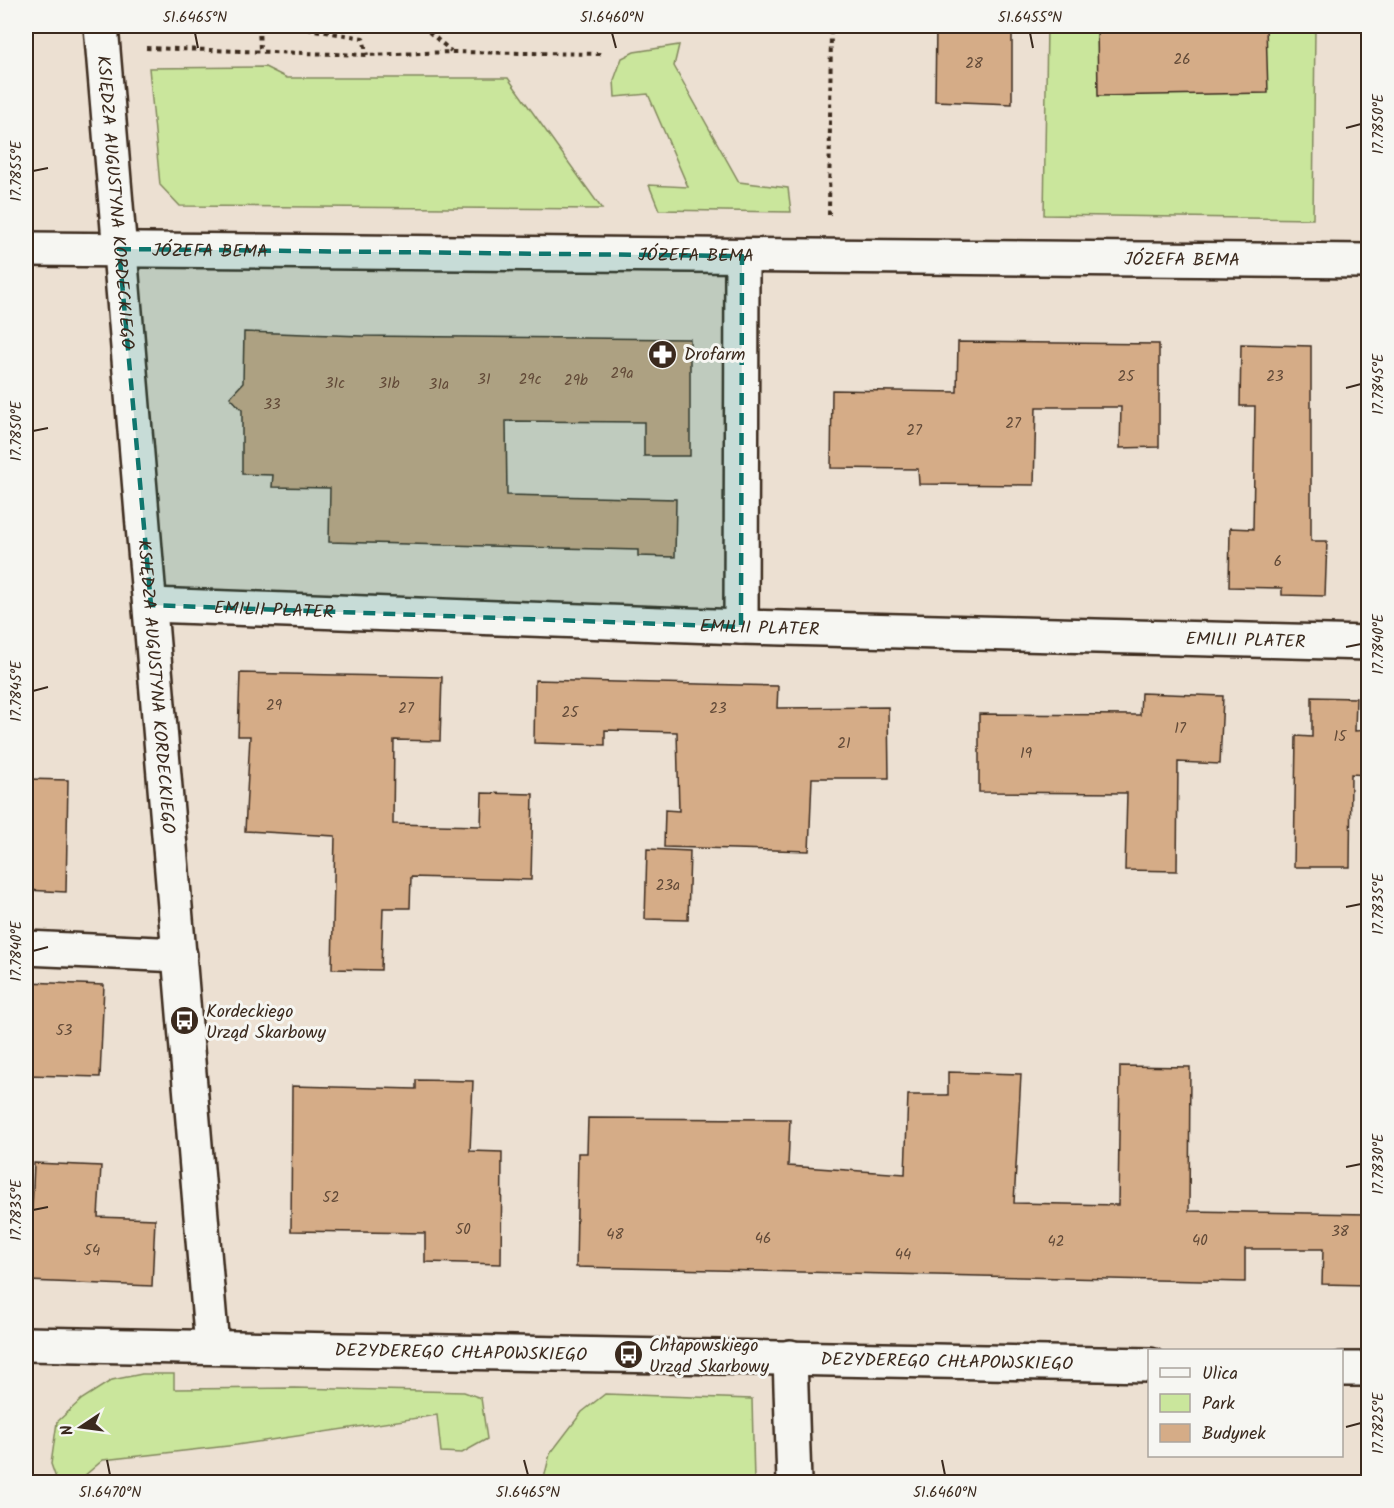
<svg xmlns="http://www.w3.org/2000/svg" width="1394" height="1508" viewBox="0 0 1394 1508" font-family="Kalam,sans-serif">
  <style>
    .green { fill: #cae69c; stroke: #82885d; stroke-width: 1.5 }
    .building { fill: #d5ac87; stroke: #3b2a1e; stroke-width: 1.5 }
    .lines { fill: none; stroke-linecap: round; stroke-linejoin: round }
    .minor-casing { stroke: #3b2a1e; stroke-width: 38 }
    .path { stroke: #3b2a1e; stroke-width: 4; stroke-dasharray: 4.5 4.5; stroke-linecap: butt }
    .minor { stroke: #f6f6f2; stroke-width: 33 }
    .marked { fill: #0f766e; fill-opacity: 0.2; stroke: #0f766e; stroke-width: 4.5; stroke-dasharray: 12 8; stroke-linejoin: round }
    .ticks { fill: none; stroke: #3b2a1e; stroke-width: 2 }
    .labels { text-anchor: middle; stroke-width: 6; stroke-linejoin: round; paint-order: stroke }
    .number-label { font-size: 15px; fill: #624a38 }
    .street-label { font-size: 18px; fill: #3b2a1e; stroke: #f6f6f2 }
    .poi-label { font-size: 18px; fill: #3b2a1e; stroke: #f6f6f2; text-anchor: start }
    .neatline { fill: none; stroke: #3b2a1e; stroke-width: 2 }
    .ticks-label { font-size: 15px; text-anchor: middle; fill: #3b2a1e }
  </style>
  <rect width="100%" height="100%" fill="#ece0d2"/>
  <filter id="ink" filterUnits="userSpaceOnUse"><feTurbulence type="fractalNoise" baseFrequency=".0167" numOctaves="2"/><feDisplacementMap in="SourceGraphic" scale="12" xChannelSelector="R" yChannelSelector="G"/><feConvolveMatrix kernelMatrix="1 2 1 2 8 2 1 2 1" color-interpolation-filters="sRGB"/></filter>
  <g filter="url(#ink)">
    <path class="green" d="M 1047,26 L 1315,26 L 1313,219 L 1044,215 Z
      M 679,45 L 674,66 L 739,182 L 788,188 L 791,212 L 659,210 L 649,185 L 688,187 L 648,94 L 615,97 L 614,80 L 622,58 L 634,52 Z
      M 265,67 L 287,78 L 508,78 L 602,209 L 180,206 L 160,185 L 149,68 Z
      M 142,1374 L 174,1374 L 174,1389 L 294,1388 L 464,1392 L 481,1398 L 487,1439 L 462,1453 L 441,1452 L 437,1415 L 237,1445 L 103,1460 L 77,1482 L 57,1481 L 51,1464 L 57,1422 L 82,1399 L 112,1380 Z
      M 605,1394 L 752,1399 L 754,1482 L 543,1482 L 550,1454 L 582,1412 Z"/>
    <path class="building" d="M 936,26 L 1012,26 L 1012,104 L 935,101 Z
      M 1097,26 L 1266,26 L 1268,93 L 1098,96 Z
      M 244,332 L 362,336 L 690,339 L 690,456 L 644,456 L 644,422 L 506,421 L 507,495 L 676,499 L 675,557 L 638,556 L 638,550 L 329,542 L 330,488 L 272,487 L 273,475 L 242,474 L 242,410 L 230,397 L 243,383 Z
      M 958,342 L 1159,344 L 1159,447 L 1120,448 L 1121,407 L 1036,407 L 1034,485 L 919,484 L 918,469 L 831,468 L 832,390 L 957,392 Z
      M 1241,344 L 1311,346 L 1311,541 L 1327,541 L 1325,596 L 1282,595 L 1282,588 L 1229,587 L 1230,528 L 1253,529 L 1255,406 L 1240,406 Z
      M 240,673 L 442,677 L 440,741 L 394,740 L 393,824 L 481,826 L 482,793 L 533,794 L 531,880 L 411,877 L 410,908 L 383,908 L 381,970 L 332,969 L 335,836 L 245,831 L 250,736 L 238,736 Z
      M 535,680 L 778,686 L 777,708 L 888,707 L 889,778 L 812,778 L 809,851 L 664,847 L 665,810 L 679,811 L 677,732 L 605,730 L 605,745 L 534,743 Z
      M 1141,693 L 1223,696 L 1220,764 L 1178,762 L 1177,871 L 1125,870 L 1127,793 L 979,792 L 979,714 L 1140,715 Z
      M 1312,697 L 1356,698 L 1355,731 L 1368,730 L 1368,775 L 1351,774 L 1350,867 L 1294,867 L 1296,736 L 1312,737 Z
      M 26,779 L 68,780 L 66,892 L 26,890 Z
      M 647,849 L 690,851 L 688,920 L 645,919 Z
      M 26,982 L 104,985 L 100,1077 L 26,1075 Z
      M 1120,1066 L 1190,1067 L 1189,1211 L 1368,1214 L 1368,1285 L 1322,1284 L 1323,1249 L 1245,1249 L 1245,1282 L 576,1267 L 578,1153 L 587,1153 L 588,1118 L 790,1119 L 788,1166 L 905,1174 L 908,1095 L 948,1095 L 948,1072 L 1021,1074 L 1014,1203 L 1118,1205 Z
      M 416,1080 L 473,1081 L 470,1151 L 502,1152 L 501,1264 L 425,1262 L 425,1233 L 291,1231 L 292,1086 L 416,1089 Z
      M 34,1163 L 101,1166 L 98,1217 L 155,1219 L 152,1286 L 29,1281 Z"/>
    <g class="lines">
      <defs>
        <g id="minor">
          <path id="s1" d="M 101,26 L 212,1347"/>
          <path id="s2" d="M 26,249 L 1368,261"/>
          <path id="s3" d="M 151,605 L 741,627 L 1368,643"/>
          <path d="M 741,627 L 742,256"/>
          <path d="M 26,948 L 180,955"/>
          <path id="s4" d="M 26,1344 L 1150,1365"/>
          <path d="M 790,1357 L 794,1482"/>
          <path d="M 1342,1369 L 1368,1369"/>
        </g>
      </defs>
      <use href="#minor" class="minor-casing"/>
      <path class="path" d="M 259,26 L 260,51
        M 289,26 L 363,38 L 367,55
        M 422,26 L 451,51
        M 146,48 L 367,55 L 451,52 L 603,54
        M 829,215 L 831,26"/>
      <use href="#minor" class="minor"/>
    </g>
  </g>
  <path class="marked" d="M 119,249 L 742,256 L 741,627 L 151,605 Z"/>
  <path class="ticks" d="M 195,33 L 198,48M 612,33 L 616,48M 1030,33 L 1033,48M 1346,128 L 1361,124M 33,171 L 48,168M 1346,388 L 1361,384M 33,431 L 48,428M 1346,647 L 1361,644M 33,691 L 48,687M 1346,907 L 1361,904M 33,951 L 48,947M 1346,1167 L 1361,1164M 33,1210 L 48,1207M 1346,1427 L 1361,1423M 107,1460 L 110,1475M 524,1460 L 528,1475M 942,1460 L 945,1475"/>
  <defs>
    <symbol id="pharmacy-disc" viewBox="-11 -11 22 22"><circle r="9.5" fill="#3b2a1e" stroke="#f6f6f2"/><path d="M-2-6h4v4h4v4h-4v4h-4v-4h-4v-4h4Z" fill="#fff"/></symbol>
    <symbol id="bus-disc" viewBox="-11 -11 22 22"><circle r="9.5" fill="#3b2a1e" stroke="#f6f6f2"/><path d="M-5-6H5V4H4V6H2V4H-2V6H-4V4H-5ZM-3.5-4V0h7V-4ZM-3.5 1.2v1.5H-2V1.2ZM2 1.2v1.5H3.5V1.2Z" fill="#fff"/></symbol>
  </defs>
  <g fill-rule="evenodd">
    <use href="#pharmacy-disc" x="646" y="338" width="33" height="33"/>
    <use href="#bus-disc" x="168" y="1004" width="33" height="33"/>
    <use href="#bus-disc" x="612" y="1338" width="33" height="33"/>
  </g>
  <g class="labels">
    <g class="number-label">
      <text x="1182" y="64">26</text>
      <text x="974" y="68">28</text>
      <text x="622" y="378">29a</text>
      <text x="1126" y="381">25</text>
      <text x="1275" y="381">23</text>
      <text x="484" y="384">31</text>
      <text x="530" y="384">29c</text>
      <text x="576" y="385">29b</text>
      <text x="335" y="388">31c</text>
      <text x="389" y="388">31b</text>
      <text x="439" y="389">31a</text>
      <text x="272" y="409">33</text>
      <text x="1013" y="428">27</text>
      <text x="914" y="435">27</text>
      <text x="1278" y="566">6</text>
      <text x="274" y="710">29</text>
      <text x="406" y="713">27</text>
      <text x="718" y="713">23</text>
      <text x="570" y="717">25</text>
      <text x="1180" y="733">17</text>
      <text x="1340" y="741">15</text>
      <text x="844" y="748">21</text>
      <text x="1026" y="758">19</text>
      <text x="668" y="890">23a</text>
      <text x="64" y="1035">53</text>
      <text x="331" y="1202">52</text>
      <text x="463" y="1234">50</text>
      <text x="1340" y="1236">38</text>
      <text x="615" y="1239">48</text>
      <text x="763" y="1243">46</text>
      <text x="1200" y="1245">40</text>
      <text x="1056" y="1246">42</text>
      <text x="92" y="1255">54</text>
      <text x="903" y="1259">44</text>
    </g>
    <g class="street-label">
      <text dy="6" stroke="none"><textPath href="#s1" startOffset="177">KSIĘDZA AUGUSTYNA KORDECKIEGO</textPath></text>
      <text dy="6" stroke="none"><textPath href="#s2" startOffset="184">JÓZEFA BEMA</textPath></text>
      <text dy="6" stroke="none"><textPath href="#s2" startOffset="670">JÓZEFA BEMA</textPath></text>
      <text dy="6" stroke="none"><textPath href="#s2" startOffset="1156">JÓZEFA BEMA</textPath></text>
      <text dy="6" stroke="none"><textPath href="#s3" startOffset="123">EMILII PLATER</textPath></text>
      <text dy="6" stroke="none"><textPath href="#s3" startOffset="609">EMILII PLATER</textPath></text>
      <text dy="6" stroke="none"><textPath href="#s3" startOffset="1095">EMILII PLATER</textPath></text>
      <text dy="6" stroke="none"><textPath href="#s1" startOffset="663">KSIĘDZA AUGUSTYNA KORDECKIEGO</textPath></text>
      <text dy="6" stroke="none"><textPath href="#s4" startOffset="435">DEZYDEREGO CHŁAPOWSKIEGO</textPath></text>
      <text dy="6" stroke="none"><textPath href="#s4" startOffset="921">DEZYDEREGO CHŁAPOWSKIEGO</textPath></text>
    </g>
    <g class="poi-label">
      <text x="684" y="360">Drofarm</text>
      <text x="206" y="1017">Kordeckiego<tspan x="206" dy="21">Urząd Skarbowy</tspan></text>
      <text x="649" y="1351">Chłapowskiego<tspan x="649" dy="21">Urząd Skarbowy</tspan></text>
    </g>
  </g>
  <rect width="1394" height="1508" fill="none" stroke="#f6f6f2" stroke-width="66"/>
  <rect x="1148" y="1349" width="195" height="108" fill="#f6f6f2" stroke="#aba49d" stroke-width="1.5"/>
  <rect x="1160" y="1368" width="30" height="9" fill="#f6f6f2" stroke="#aba49d" stroke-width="1.5"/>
  <text x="1202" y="1379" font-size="18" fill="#3b2a1e">Ulica</text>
  <rect x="1160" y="1394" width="30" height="18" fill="#cae69c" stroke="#aba49d" stroke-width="1.5"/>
  <text x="1202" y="1409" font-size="18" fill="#3b2a1e">Park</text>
  <rect x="1160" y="1424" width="30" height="18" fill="#d5ac87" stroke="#aba49d" stroke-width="1.5"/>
  <text x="1202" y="1439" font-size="18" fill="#3b2a1e">Budynek</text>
  <g transform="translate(81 1427) rotate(257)" stroke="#f6f6f2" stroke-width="4.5" paint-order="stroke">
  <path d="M0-4.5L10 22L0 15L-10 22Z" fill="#3b2a1e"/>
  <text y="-9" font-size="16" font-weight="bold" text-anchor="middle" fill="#3b2a1e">N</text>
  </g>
  <rect x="33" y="33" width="1328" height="1442" class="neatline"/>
  <g class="ticks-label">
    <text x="195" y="22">51.6465°N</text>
    <text x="612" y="22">51.6460°N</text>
    <text x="1030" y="22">51.6455°N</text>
    <text transform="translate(1378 124) rotate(-90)" y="5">17.7850°E</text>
    <text transform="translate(16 171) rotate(-90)" y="5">17.7855°E</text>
    <text transform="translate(1378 384) rotate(-90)" y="5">17.7845°E</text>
    <text transform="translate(16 431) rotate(-90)" y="5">17.7850°E</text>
    <text transform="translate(1378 644) rotate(-90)" y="5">17.7840°E</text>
    <text transform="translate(16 691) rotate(-90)" y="5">17.7845°E</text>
    <text transform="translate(1378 904) rotate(-90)" y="5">17.7835°E</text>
    <text transform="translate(16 951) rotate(-90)" y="5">17.7840°E</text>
    <text transform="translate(1378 1164) rotate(-90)" y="5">17.7830°E</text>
    <text transform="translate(16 1210) rotate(-90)" y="5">17.7835°E</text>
    <text transform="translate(1378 1423) rotate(-90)" y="5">17.7825°E</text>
    <text x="110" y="1497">51.6470°N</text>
    <text x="528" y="1497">51.6465°N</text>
    <text x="945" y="1497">51.6460°N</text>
  </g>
</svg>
